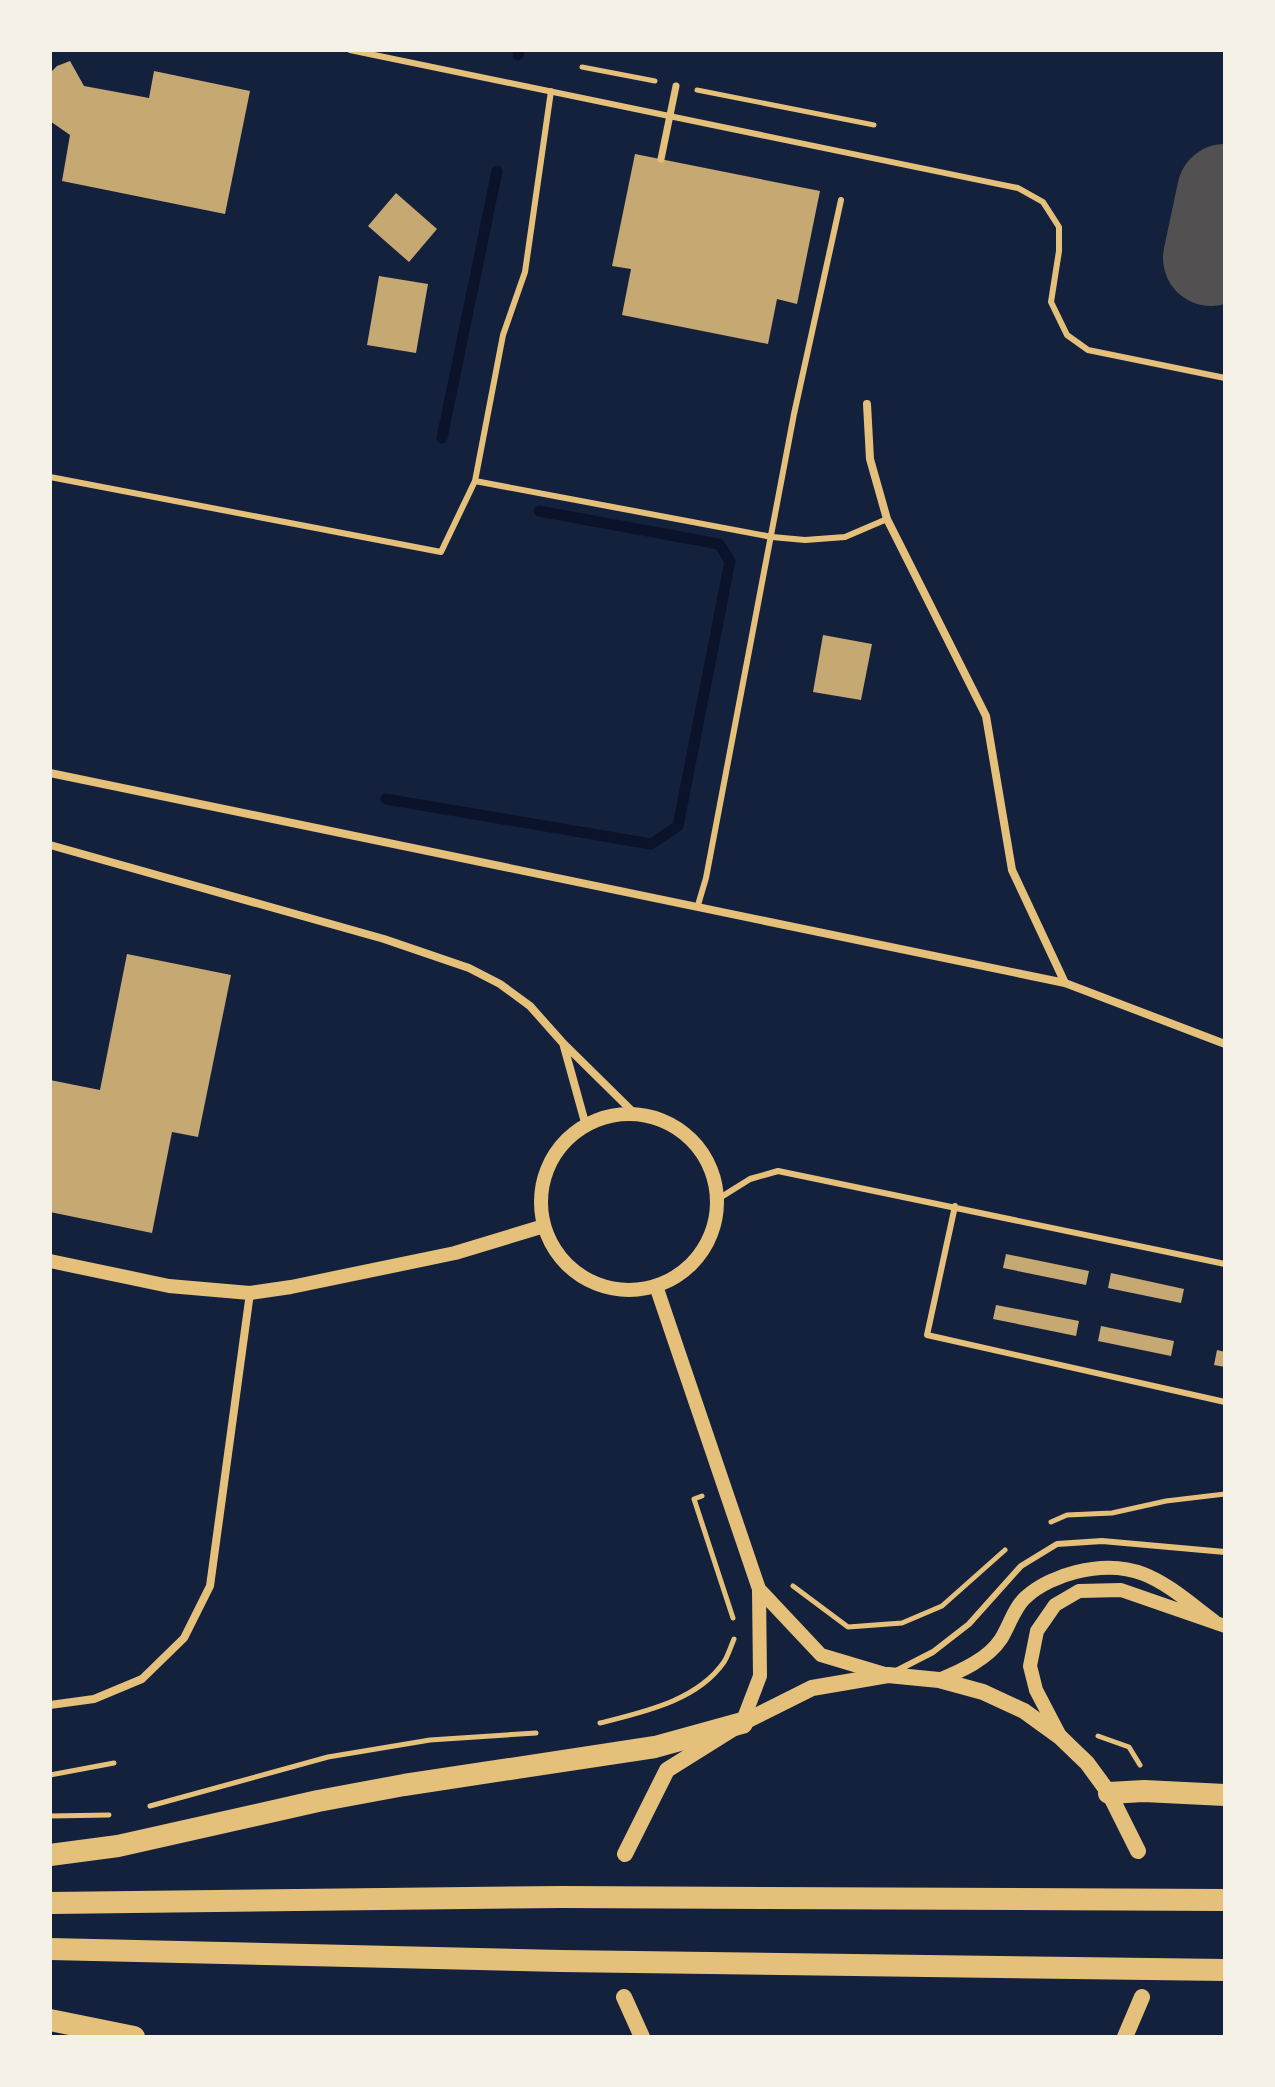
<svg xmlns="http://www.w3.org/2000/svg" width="1275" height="2087" viewBox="0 0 1275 2087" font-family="Commissioner,sans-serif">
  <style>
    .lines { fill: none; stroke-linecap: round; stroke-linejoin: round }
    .stream { stroke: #0b132b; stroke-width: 11 }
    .taxiway { stroke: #525050; stroke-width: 96 }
    .building { fill: #c6a872 }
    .path { stroke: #e5c07b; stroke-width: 5 }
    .service { stroke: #e5c07b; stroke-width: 6 }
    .pedestrian { stroke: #e5c07b; stroke-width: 7 }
    .minor { stroke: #e5c07b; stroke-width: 8 }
    .tertiary { stroke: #e5c07b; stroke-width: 14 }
    .secondary { stroke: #e5c07b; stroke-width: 16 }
    .trunk { stroke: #e5c07b; stroke-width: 22 }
  </style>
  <rect width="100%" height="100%" fill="#14213d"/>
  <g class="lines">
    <path class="stream" d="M 518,55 L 519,50
      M 442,438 L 497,171
      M 386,799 L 651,844 L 678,826 L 730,561 L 719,544 L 539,511"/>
    <path class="taxiway" d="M 1211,258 L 1225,192"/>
  </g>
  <path class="building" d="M 70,61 L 84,86 L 149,98 L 154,71 L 250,91 L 225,214 L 62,181 L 70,135 L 50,121 L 50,73 L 57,66 Z
    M 635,154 L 820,191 L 797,304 L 777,299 L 768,344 L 622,315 L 631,269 L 612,266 Z
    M 396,193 L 437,229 L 409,262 L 368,226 Z
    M 379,276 L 428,284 L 416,353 L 367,345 Z
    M 823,635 L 872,644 L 861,700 L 813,692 Z
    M 127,954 L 231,975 L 198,1137 L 172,1132 L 152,1233 L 50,1212 L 50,1080 L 100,1090 Z
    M 1006,1254 L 1089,1271 L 1086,1285 L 1003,1268 Z
    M 1111,1273 L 1184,1289 L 1181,1303 L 1108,1288 Z
    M 996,1305 L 1079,1321 L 1076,1336 L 993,1319 Z
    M 1101,1326 L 1174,1341 L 1171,1356 L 1098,1341 Z
    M 1217,1350 L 1225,1352 L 1225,1367 L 1214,1365 Z"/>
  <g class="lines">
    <path class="path" d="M 582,67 L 655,81
      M 697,90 L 874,125
      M 702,1496 L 694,1499 L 733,1618
      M 1051,1522 L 1067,1515 L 1112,1513 L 1166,1501 L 1225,1494
      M 793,1586 L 848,1627 L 902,1623 L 942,1606 L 1005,1550
      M 600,1723 C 643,1712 697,1701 724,1662 C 728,1656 731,1646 734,1639
      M 1098,1736 L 1129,1747 L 1140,1765
      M 50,1775 L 114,1763
      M 150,1806 L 328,1757 L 430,1740 L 536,1733
      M 50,1816 L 109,1815"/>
    <path class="service" d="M 350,50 C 573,95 795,144 1018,188 L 1043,202 L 1059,227 L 1059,251 L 1051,302 L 1067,335 L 1088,350 L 1225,378
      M 50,477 L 441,552 L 475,481 L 503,335 L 525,272 L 551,91
      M 475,481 L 772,537 L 805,540 L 845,537 L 887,519
      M 698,905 L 706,878 L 794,414 L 841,200
      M 718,1199 L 750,1179 L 778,1171 L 1225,1264
      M 955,1206 L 927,1335 L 1225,1402
      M 896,1671 L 933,1652 L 969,1624 L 1021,1566 L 1057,1544 L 1102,1541 L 1225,1552"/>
    <path class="pedestrian" d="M 661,159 L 676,86"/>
    <path class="minor" d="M 867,404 L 870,459 L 887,519 L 986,716 L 1012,870 L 1065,983
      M 50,773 L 1065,983 L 1225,1044
      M 50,845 L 384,939 L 469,968 L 500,984 L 530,1006 L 562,1042 L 636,1115
      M 563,1043 L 586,1126
      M 50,1705 L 94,1699 L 142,1679 L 184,1638 L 210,1586 L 250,1293"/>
    <path class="tertiary" d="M541 1202a88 88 0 1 1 176 0a88 88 0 1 1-176 0Z
      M 50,1261 L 169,1286 L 250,1293 L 291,1287 L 455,1253 L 544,1226
      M 656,1286 L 759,1589 L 760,1676 L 742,1723
      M 759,1589 L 821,1655 L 888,1675
      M 939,1680 C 961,1671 988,1659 1001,1639 C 1009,1626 1015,1606 1026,1597 C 1039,1585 1059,1576 1076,1572 C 1139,1556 1166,1585 1214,1621
      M 1060,1736 L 1036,1690 L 1030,1666 L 1037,1631 L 1055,1605 L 1079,1591 L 1121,1590 L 1225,1626"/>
    <path class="secondary" d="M 625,1854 L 667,1770 L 742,1723 L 812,1688 L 888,1675 L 939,1680 L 983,1692 L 1024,1711 L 1060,1737 L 1087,1763 L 1109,1793 L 1138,1851
      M 624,1997 L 642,2037
      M 1125,2037 L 1142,1997"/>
    <path class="trunk" d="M 1109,1793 L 1144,1791 L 1225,1795
      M 50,1855 L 118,1846 L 318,1801 L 404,1785 L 655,1747 L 742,1723
      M 50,1903 L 561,1897 L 1225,1900
      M 50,1949 L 561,1961 L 1225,1970
      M 50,2020 L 134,2037"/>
  </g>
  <rect width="1275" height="2087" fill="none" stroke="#f6f1e7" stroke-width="104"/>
</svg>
